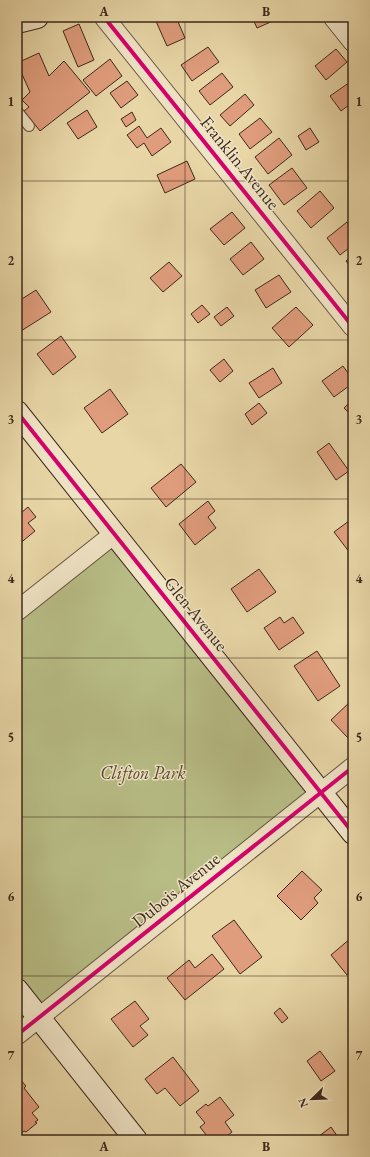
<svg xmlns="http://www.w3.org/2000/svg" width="370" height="1157" viewBox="0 0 370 1157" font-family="'EB Garamond',serif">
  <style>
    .green { fill: #b8bd86; stroke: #7a7250 }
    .building { fill: #e09d7d; stroke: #3c281a }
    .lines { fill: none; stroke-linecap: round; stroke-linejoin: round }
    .lane-casing { stroke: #67543d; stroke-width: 12 }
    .street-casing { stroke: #67543d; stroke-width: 21 }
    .secondary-casing { stroke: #3c281a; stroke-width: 24 }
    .lane { stroke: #f0e4c6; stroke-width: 10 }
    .street { stroke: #f0e4c6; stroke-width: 19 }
    .secondary { stroke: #f0e4c6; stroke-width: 22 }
    .cycleway-casing { stroke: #f0e4c6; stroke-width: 6 }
    .cycleway { stroke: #d6006c; stroke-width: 4 }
    .grid { fill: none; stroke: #3c281a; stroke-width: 1; stroke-opacity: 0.55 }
    .labels { text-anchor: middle; stroke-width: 3; stroke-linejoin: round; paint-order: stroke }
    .street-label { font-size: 18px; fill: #3c281a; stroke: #f0e4c6 }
    .park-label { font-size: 18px; font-style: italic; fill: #554630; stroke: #f0e4c6 }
    .neatline { fill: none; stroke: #3c281a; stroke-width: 1.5 }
    .grid-label { font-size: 13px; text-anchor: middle; font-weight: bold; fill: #3c281a }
  </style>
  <rect width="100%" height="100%" fill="#e8d6a7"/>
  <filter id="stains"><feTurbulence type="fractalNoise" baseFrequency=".005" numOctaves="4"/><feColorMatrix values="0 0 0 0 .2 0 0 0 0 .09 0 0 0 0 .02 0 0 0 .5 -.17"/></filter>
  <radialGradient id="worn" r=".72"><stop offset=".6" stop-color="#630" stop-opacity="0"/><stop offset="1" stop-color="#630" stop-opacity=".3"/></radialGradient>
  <path class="green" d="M 114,534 L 321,793 L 39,1017 L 17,990 L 17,611 Z"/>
  <path class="building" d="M 161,17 L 176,17 L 185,38 L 167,46 L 155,19 Z
    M 252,17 L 282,17 L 257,28 Z
    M 79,24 L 94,60 L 78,67 L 63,31 Z
    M 208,47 L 219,62 L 192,81 L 181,65 Z
    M 336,49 L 347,62 L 326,80 L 315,66 Z
    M 39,53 L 49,76 L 64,61 L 90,92 L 40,131 L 24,111 L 29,107 L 22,100 L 30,92 L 17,63 Z
    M 110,59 L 122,76 L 96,96 L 83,80 Z
    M 222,73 L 233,87 L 210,105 L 199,91 Z
    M 353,80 L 353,102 L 341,111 L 330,96 Z
    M 127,81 L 138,95 L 121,108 L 110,93 Z
    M 245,94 L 254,105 L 230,126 L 220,115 Z
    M 87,110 L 97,127 L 78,139 L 67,123 Z
    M 132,112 L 136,120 L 126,127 L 121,119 Z
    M 260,118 L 272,132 L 250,149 L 239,134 Z
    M 139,126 L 147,138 L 161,128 L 171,142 L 152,156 L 144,143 L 137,148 L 127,135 Z
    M 310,128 L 319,142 L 306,150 L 298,136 Z
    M 279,138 L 292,155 L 268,174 L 255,157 Z
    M 187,161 L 195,179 L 165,193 L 157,175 Z
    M 292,168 L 307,188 L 284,205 L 269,185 Z
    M 320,191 L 334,208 L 311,228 L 297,211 Z
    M 232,212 L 245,228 L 224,245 L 210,229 Z
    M 347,222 L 353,229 L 353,245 L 340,255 L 327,238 Z
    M 251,242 L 264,259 L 243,275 L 230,259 Z
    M 353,255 L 353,270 L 346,261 Z
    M 169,262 L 182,276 L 163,292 L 150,278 Z
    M 279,275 L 291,292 L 266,308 L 255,290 Z
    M 36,290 L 51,312 L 21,331 L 17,325 L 17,302 Z
    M 202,305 L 210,314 L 198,323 L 191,314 Z
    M 227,307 L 234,316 L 221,326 L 214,317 Z
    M 296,307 L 313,325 L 289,347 L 272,328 Z
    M 61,336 L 76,357 L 53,375 L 37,354 Z
    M 224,359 L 233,371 L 220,382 L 210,370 Z
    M 343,366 L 353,380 L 353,383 L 334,397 L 322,381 Z
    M 273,368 L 282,383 L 259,398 L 249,383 Z
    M 110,389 L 128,414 L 102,433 L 84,408 Z
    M 353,399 L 353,417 L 344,408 Z
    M 259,403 L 267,413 L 252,425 L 245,414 Z
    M 329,443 L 349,471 L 336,480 L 317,452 Z
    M 181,464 L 196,482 L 166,507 L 151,488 Z
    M 208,501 L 215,511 L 208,517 L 216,528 L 195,545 L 179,524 Z
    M 28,507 L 36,517 L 28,523 L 35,531 L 18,545 L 17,508 L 21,513 Z
    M 353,518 L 353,557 L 334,532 Z
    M 259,569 L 276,592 L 247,612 L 231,589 Z
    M 280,617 L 284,623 L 293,617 L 304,633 L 279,650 L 264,628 Z
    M 317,651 L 340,686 L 318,701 L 294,666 Z
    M 353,699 L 353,734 L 348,738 L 331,720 Z
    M 302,871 L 322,890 L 314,898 L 318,903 L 301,920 L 277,896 Z
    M 234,920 L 262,957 L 240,974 L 212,936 Z
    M 351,938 L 353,940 L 353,971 L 347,975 L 331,955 Z
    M 212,954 L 224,969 L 185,1000 L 167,978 L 189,960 L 195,968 Z
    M 135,1001 L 149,1019 L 140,1026 L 148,1035 L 133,1047 L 111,1019 Z
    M 280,1008 L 288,1018 L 282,1023 L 274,1013 Z
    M 320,1051 L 335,1071 L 321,1081 L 307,1061 Z
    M 173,1057 L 199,1091 L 180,1106 L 165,1088 L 157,1094 L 145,1079 Z
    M 19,1078 L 26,1086 L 24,1088 L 39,1107 L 32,1113 L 38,1120 L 35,1122 L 37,1123 L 26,1132 L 24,1131 L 19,1135 L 17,1132 L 17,1079 Z
    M 220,1097 L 234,1115 L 225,1122 L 232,1132 L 222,1140 L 210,1140 L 200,1127 L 205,1123 L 196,1112 L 206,1104 L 208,1106 Z
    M 331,1127 L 340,1140 L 314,1140 Z"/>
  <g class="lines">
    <defs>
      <path id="lane" d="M 17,111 L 29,126"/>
      <path id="street" d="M 104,17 L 353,327
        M 333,17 L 353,42
        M 17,611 L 114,534
        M 17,1035 L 353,767"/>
      <path id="secondary" d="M 17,22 L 37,17
        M 17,412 L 353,833
        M 17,990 L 136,1140"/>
    </defs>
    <use href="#lane" class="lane-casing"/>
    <use href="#street" class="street-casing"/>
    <use href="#secondary" class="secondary-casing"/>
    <use href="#lane" class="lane"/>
    <use href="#street" class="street"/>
    <use href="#secondary" class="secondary"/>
    <defs>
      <path id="cycleway" d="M 104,17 L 353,327
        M 17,412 L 353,833
        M 17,1035 L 353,767"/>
    </defs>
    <use href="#cycleway" class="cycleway-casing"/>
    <use href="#cycleway" class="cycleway"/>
  </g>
  <path class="grid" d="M 185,17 L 185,1140M 17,181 L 353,181M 17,340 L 353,340M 17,499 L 353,499M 17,658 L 353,658M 17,817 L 353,817M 17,976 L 353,976"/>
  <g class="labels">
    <g class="street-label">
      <text transform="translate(240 163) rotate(51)" y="6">Franklin Avenue</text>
      <text transform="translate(196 614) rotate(51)" y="6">Glen Avenue</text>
      <text transform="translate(176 890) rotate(-39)" y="6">Dubois Avenue</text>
    </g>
    <g class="park-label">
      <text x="143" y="779">Clifton Park</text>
    </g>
  </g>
  <rect width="370" height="1157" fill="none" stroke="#e8d6a7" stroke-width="44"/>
  <g transform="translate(312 1099) rotate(247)" stroke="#f0e4c6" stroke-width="3" paint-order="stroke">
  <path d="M0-3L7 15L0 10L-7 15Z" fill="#3c281a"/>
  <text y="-6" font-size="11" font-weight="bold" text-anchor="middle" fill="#3c281a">N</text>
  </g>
  <rect x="22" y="22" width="326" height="1113" class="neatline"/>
  <g class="grid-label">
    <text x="104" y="16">A</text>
    <text x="266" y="16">B</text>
    <text x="11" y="106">1</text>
    <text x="359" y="106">1</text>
    <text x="11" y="265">2</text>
    <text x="359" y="265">2</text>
    <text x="11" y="424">3</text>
    <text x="359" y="424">3</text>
    <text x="11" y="583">4</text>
    <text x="359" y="583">4</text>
    <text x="11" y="742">5</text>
    <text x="359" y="742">5</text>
    <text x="11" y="901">6</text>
    <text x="359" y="901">6</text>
    <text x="11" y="1060">7</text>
    <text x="359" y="1060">7</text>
    <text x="104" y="1151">A</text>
    <text x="266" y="1151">B</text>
  </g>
  <rect width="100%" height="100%" filter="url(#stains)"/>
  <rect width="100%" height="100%" fill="url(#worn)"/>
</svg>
